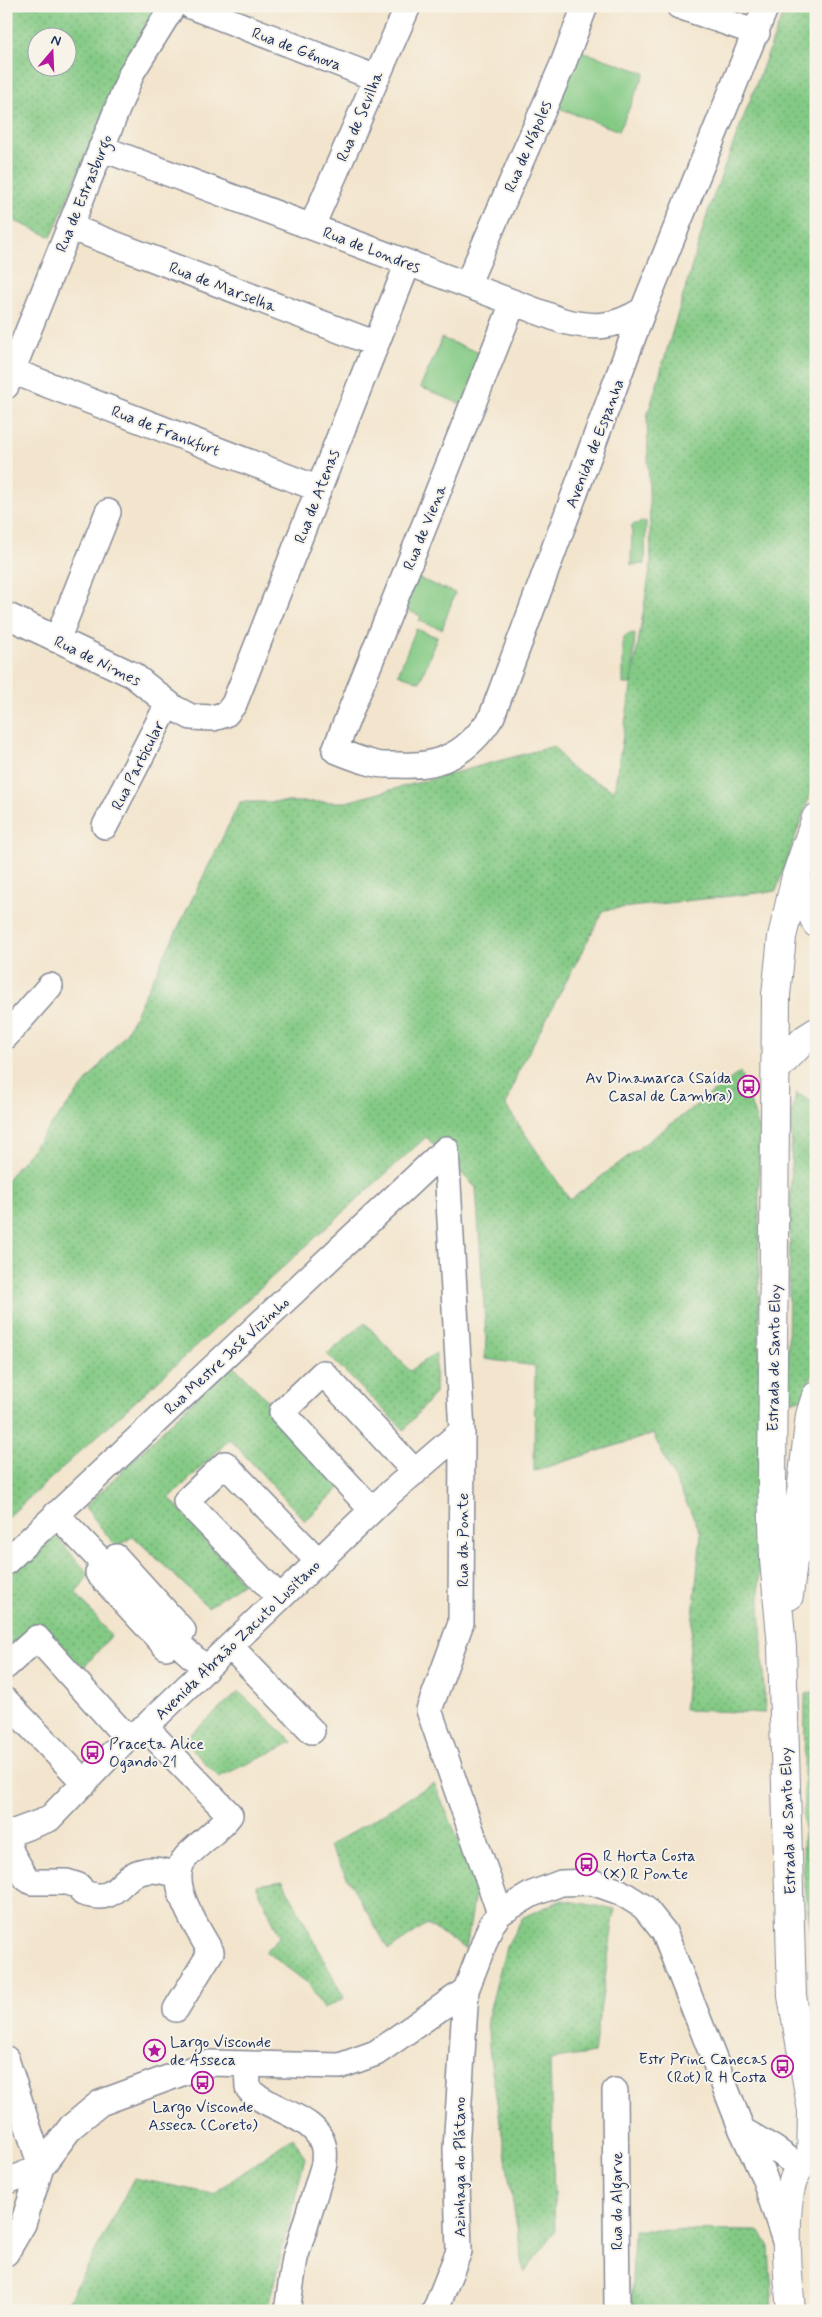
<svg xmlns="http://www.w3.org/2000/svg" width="822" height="2317" viewBox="0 0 822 2317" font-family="Mynerve,sans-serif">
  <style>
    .grass { fill: url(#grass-dots); stroke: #507c72; fill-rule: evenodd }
    .green { fill: #84ca85; stroke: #507c72 }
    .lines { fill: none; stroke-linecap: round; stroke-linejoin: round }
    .minor-casing { stroke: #878a96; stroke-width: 28 }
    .secondary-casing { stroke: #878a96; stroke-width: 30 }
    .minor { stroke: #fff; stroke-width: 25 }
    .secondary { stroke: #fff; stroke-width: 28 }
    .labels { text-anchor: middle; stroke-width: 4; stroke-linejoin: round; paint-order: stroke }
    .street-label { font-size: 16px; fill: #1b2f5e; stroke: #f7f3e8 }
    .poi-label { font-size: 16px; fill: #1b2f5e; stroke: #f7f3e8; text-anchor: start }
  </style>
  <defs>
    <pattern id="grass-dots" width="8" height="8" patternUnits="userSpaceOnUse" patternTransform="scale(1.25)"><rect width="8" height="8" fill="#84ca85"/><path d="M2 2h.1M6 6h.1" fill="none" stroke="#6ba470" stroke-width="1.8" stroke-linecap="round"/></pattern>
  </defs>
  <rect width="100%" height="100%" fill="#f7f3e8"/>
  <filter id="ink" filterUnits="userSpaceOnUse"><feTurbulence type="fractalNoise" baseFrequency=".02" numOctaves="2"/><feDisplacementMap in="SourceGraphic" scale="10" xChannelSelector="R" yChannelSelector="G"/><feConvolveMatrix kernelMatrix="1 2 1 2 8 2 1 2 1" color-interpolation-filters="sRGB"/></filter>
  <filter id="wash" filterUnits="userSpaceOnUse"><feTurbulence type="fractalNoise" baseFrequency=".0096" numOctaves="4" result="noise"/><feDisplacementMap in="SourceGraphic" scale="20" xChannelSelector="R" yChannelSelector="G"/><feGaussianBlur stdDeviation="1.12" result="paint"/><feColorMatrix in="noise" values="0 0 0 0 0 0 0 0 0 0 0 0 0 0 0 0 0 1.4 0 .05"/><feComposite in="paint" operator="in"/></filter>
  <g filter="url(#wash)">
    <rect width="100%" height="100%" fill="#f3e5cd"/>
    <path class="grass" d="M 8,6 L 157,6 L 127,57 L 51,237 L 6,217 L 6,11 ZM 38,38 L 68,38 L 68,68 L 38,68 Z
      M 786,6 L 816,6 L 816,778 L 776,891 L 604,910 L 517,1074 L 506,1106 L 570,1200 L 740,1072 L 759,1128 L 759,1579 L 765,1713 L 684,1710 L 701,1533 L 653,1434 L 534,1471 L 535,1366 L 485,1359 L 486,1336 L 476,1188 L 426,1137 L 6,1519 L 6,1181 L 126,1033 L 240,802 L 346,802 L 554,746 L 569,767 L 614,791 L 651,564 L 647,417 L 710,205 Z
      M 796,1093 L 816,1104 L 816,1366 L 803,1398 L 787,1403 L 792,1113 Z
      M 365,1323 L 410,1371 L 436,1353 L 435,1393 L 404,1430 L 327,1354 Z
      M 231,1363 L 268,1401 L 266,1408 L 341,1487 L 305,1521 L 230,1439 L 170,1498 L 243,1583 L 208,1607 L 133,1536 L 117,1548 L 85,1507 Z
      M 53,1533 L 89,1574 L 76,1593 L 111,1636 L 79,1673 L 37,1627 L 6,1655 L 6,1579 Z
      M 816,1691 L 816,1969 L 803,1871 L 805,1694 Z
      M 239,1692 L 293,1742 L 219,1777 L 183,1741 Z
      M 434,1783 L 471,1869 L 476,1888 L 466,1949 L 427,1924 L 389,1950 L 329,1846 Z
      M 283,1881 L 344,1998 L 323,2009 L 309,1984 L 265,1951 L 280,1936 L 256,1885 Z
      M 562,1900 L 615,1909 L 594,2053 L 550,2060 L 555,2232 L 524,2272 L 490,2058 L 487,2020 L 506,1947 L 523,1917 Z
      M 293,2137 L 305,2158 L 267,2311 L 68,2311 L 68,2302 L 134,2178 L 213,2194 Z
      M 634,2230 L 760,2231 L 769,2247 L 773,2311 L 631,2311 Z"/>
    <path class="green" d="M 581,51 L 645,73 L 619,131 L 556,107 Z
      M 441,338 L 483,354 L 463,405 L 420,387 L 439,347 Z
      M 646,521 L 645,564 L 631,565 L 632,525 Z
      M 415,577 L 455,593 L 442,629 L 419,621 L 421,616 L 402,608 Z
      M 416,629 L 437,637 L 420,682 L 398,674 Z
      M 635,633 L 632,684 L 623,684 L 623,640 L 626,635 Z"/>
  </g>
  <g filter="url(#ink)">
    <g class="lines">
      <defs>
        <path id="minor" d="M 191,6 L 376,78
          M 679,6 L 757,33
          M 101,148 L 563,321 C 596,329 613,328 643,310
          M 312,226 L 408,6
          M 70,227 L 376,344
          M 467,285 L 563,64 L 585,6
          M 513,303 L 335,750 C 347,755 360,760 372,763 C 380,766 390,765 399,765 C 441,768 469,752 492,716 L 643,310 L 766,6
          M 12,371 L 319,489
          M 6,386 L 132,72 L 173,6
          M 6,615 L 133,675 L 174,708 L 191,717 L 213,718 L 226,714 L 234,704 L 408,263
          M 57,640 L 108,512
          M 105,826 L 168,704
          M 6,1036 L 50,986
          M 446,1149 L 462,1431 L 461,1623 L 429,1710 L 500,1913
          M 372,1510 L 282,1412 L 323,1373 L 415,1472
          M 56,1514 L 106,1566
          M 793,1555 L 816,1547
          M 116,1557 L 183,1631 L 166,1647 L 98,1573 Z
          M 6,1562 L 446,1149
          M 280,1598 L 186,1501 L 225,1464 L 318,1561
          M 174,1640 L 206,1669
          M 230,1646 L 312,1731
          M 6,1666 L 37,1638 L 127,1738
          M 6,1701 L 85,1783
          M 145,1727 L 230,1815 C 218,1831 200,1842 186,1857 C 164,1881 199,1930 211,1952 L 176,2009
          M 6,1835 L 49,1819 L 127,1738 L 145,1727 L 390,1493 L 462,1431
          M 6,1837 L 12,1854 L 26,1878 L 32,1882 L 67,1882 L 79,1886 L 83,1893 C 121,1905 115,1877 144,1871 C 154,1868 168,1873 178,1874
          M 6,2059 L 41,2167
          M 247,2065 L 248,2088 C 267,2111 319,2115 324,2149 C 325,2154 324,2160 324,2164 L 295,2258 L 287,2311
          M 615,2091 L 617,2311
          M 742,2130 L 773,2148 L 800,2167
          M 6,2182 L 41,2167
          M 6,2253 L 23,2224 L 41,2167 L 71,2127 L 100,2103 L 209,2063 L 340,2066 L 376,2053 L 466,1990 L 491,1925 L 500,1913 L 532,1894 L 561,1883 L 592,1882 L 620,1892 L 644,1907 L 664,1932 L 742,2130 L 764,2177 L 785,2241
          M 435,2311 L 459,2251 L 456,2149 L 466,1990"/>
        <path id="secondary" d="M 796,876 L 816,923
          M 776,1069 L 805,1039 L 816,1032
          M 789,1596 L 810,1415 L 816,1396
          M 811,2161 L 812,2111 L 792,1996 L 782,1647 L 774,1560 L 772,1482 L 776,995 L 782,937 L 796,876 L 816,818
          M 791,2311 C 788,2279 780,2194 799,2169 C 802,2164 810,2161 816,2160"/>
      </defs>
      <use href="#minor" class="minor-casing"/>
      <use href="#secondary" class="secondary-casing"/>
      <use href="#minor" class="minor"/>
      <use href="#secondary" class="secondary"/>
    </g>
  </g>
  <defs>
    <symbol id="bus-ring" viewBox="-11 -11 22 22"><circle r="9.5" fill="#f7f3e8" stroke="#b5179e" stroke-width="1.5"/><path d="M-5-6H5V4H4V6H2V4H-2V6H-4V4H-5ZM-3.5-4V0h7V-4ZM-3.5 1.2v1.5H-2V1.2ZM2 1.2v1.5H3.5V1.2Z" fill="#b5179e"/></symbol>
    <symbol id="sight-ring" viewBox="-11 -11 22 22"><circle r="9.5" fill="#f7f3e8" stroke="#b5179e" stroke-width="1.5"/><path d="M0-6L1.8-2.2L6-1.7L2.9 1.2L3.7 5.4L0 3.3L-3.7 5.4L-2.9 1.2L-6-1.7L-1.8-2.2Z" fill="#b5179e"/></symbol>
  </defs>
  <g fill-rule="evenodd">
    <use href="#bus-ring" x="736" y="1074" width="25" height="25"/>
    <use href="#bus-ring" x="80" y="1740" width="25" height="25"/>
    <use href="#bus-ring" x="574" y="1852" width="25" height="25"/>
    <use href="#sight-ring" x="142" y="2038" width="25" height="25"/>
    <use href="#bus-ring" x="770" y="2054" width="25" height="25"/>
    <use href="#bus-ring" x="190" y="2070" width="25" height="25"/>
  </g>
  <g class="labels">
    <g class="street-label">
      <text transform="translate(297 48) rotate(21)" y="6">Rua de Génova</text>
      <text transform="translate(359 116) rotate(-67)" y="6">Rua de Sevilha</text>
      <text transform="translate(527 146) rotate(-67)" y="6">Rua de Nápoles</text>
      <text transform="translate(83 193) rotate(-68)" y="6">Rua de Estrasburgo</text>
      <text transform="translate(372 249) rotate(21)" y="6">Rua de Londres</text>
      <text transform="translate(223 286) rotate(21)" y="6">Rua de Marselha</text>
      <text transform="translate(166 430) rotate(21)" y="6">Rua de Frankfurt</text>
      <text transform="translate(594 443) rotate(-69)" y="6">Avenida de Espanha</text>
      <text transform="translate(316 496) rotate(-69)" y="6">Rua de Atenas</text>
      <text transform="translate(424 527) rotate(-68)" y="6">Rua de Viena</text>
      <text transform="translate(98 660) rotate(26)" y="6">Rua de Nimes</text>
      <text transform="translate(137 765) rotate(-63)" y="6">Rua Particular</text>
      <text transform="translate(226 1355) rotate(-43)" y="6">Rua Mestre José Vizinho</text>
      <text transform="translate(773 1358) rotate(-89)" y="6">Estrada de Santo Eloy</text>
      <text transform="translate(462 1540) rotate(-90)" y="6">Rua da Ponte</text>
      <text transform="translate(237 1639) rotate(-44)" y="6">Avenida Abraão Zacuto Lusitano</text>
      <text transform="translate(787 1821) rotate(-92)" y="6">Estrada de Santo Eloy</text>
      <text transform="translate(459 2167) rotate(-90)" y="6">Azinhaga do Plátano</text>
      <text transform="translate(616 2201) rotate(-90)" y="6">Rua do Algarve</text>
    </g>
    <g class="poi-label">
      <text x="732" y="1083" text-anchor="end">Av Dinamarca (Saída<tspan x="732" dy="18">Casal de Cambra)</tspan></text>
      <text x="109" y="1749">Praceta Alice<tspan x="109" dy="18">Ogando 21</tspan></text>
      <text x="603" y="1861">R Horta Costa<tspan x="603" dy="18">(X) R Ponte</tspan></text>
      <text x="170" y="2047">Largo Visconde<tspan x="170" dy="18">de Asseca</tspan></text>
      <text x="767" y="2064" text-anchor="end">Estr Princ Canecas<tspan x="767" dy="18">(Rot) R H Costa</tspan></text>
      <text x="203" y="2112" text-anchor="middle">Largo Visconde<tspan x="203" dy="18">Asseca (Coreto)</tspan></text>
    </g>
  </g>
  <rect width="822" height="2317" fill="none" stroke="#f7f3e8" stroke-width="25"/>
  <g transform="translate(52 52) rotate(19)"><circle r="24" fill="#f7f3e8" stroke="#9fa5b1"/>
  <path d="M0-4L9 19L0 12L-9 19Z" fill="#b5179e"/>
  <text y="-8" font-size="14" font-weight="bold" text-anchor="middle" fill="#1b2f5e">N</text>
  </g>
</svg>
